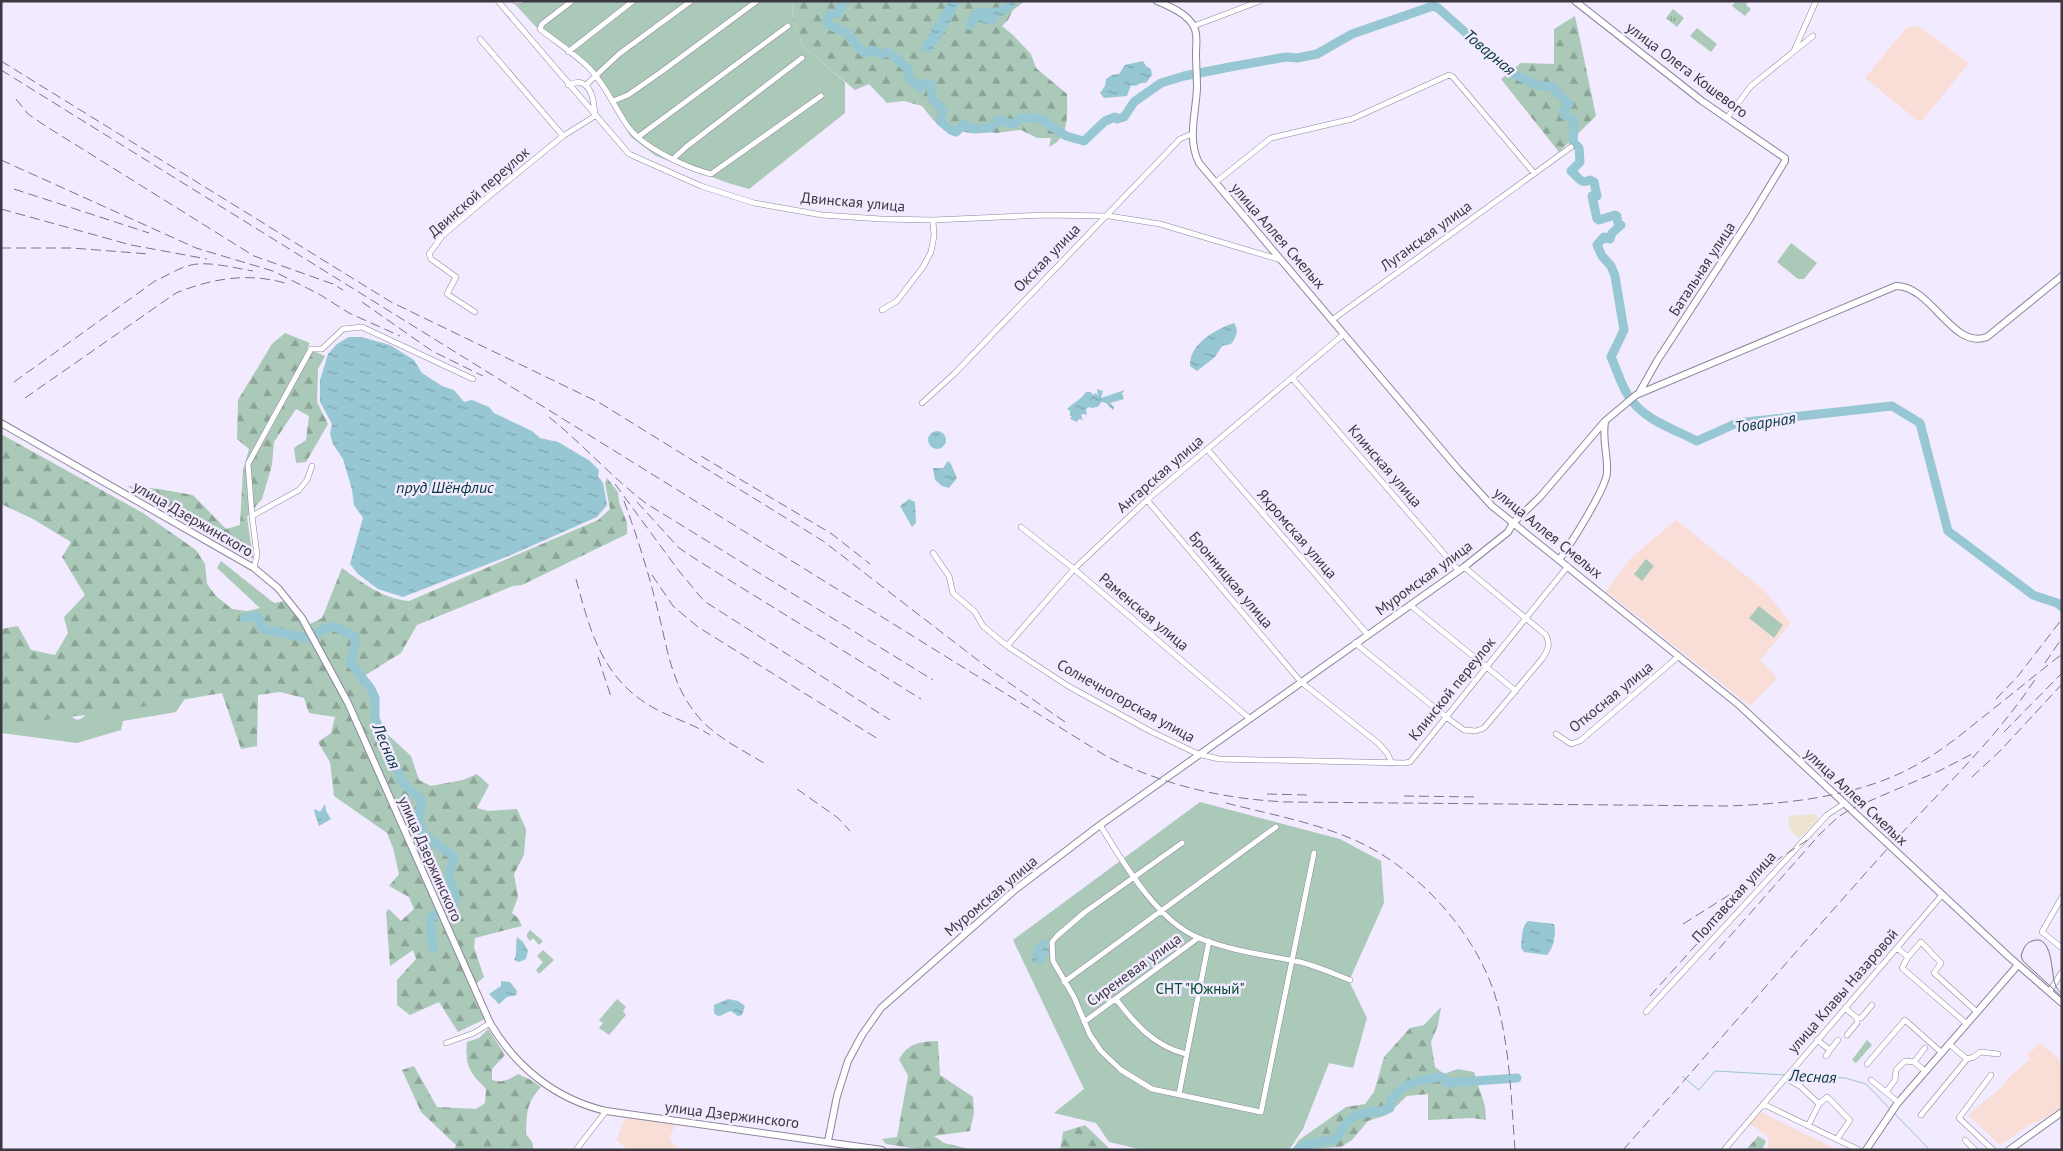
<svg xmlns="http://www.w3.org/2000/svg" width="2063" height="1151" viewBox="0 0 2063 1151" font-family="'PT Sans',sans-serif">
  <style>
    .commercial { fill: #ece4cf }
    .education { fill: #f8ded7 }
    .green { fill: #abc9b8 }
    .forest { fill: url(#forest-firs) }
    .park { fill: url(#park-tufts) }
    .water { fill: url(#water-ripples) }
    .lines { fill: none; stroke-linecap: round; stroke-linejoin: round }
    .stream { stroke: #96c7d2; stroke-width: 1 }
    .river { stroke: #96c7d2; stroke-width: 9 }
    .minor-casing { stroke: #8e859c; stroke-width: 6 }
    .major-casing { stroke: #8e859c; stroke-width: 8 }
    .minor { stroke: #fff; stroke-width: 5 }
    .major { stroke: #fff; stroke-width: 6 }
    .tram { stroke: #7c7683; stroke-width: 1 }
    .rail { stroke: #7c7683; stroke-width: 1; stroke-dasharray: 10 5; stroke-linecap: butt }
    .major-bridge-casing { stroke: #8e859c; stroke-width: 8; stroke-linecap: butt }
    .major-bridge { stroke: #fff; stroke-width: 6 }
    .labels { text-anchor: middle; stroke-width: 5; stroke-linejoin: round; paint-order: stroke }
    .street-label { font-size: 15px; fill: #3c3841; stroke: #f2eafe }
    .park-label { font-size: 15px; fill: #004b2e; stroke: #f2eafe }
    .water-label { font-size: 16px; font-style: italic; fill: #06363f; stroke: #f2eafe }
  </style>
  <defs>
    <pattern id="forest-firs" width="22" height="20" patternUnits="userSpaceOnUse" patternTransform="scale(1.25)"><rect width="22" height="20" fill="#abc9b8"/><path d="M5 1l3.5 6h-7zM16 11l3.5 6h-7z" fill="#8ca497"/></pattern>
    <pattern id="park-tufts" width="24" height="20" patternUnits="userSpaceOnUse" patternTransform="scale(1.25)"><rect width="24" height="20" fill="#abc9b8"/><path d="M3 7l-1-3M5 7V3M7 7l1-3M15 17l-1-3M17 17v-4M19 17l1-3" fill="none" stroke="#8ca497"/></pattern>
    <pattern id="water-ripples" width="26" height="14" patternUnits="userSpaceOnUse" patternTransform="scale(1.25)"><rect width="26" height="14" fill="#96c7d2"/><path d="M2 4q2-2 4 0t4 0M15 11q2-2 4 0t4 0" fill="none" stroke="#7ca3ac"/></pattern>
  </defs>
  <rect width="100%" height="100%" fill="#f2eafe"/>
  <path class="commercial" d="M 1816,814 L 1818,819 L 1799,839 L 1790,830 L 1788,816 Z"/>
  <path class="education" d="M 1918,26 L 1969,63 L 1922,121 L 1918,121 L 1865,78 L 1906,28 Z
    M 1676,520 L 1764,590 L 1791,623 L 1760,660 L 1777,678 L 1750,706 L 1606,591 L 1632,557 Z
    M 2040,1043 L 2062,1061 L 2062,1108 L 2037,1123 L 2035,1121 L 2000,1145 L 1968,1115 L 2006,1083 L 2005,1081 L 2030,1059 L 2027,1055 Z
    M 1761,1112 L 1838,1150 L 1767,1150 L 1769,1138 L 1749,1123 Z
    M 629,1118 L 675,1125 L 669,1139 L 680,1150 L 629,1150 L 616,1140 L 624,1121 Z"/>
  <path class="green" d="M 512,1 L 792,1 L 793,21 L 803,46 L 845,82 L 845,113 L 749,189 L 728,183 L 656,156 L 631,137 L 592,73 L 537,28 Z
    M 1736,1 L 1748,1 L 1746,5 L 1751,9 L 1745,16 L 1732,6 Z
    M 1697,28 L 1717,44 L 1711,52 L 1690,36 Z
    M 1791,243 L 1817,263 L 1804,279 L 1798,279 L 1777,262 Z
    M 1646,559 L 1654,566 L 1642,581 L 1634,574 Z
    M 1759,606 L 1783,625 L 1774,638 L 1749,618 Z
    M 1,685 L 72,713 L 73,718 C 79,722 83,718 87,713 L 194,685 L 176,712 L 123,721 L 121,730 L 77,743 L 1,733 Z
    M 1200,802 L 1340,839 L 1381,861 L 1384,903 L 1349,981 L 1367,1018 L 1353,1068 L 1329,1063 L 1303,1129 L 1289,1150 L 1143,1150 L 1109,1142 L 1096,1123 L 1054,1113 L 1084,1089 L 1013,940 Z
    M 543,950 L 554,960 L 539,974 L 536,970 L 543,962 L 537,956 Z
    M 617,999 L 626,1007 L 623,1011 L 626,1015 L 609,1035 L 599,1028 L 603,1023 L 599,1020 Z"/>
  <path class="forest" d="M 792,1 L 1025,1 L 1013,10 L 1008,20 L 1002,26 L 1013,35 L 1031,54 L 1036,68 L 1067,94 C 1067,114 1070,138 1049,147 L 1051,138 L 1037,138 L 1021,130 L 996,133 L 981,130 L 973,133 L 964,132 L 951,129 L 934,121 L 922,106 L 904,101 L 887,103 L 869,84 L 855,90 L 803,46 L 793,21 Z
    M 1575,16 L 1596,116 L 1559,152 L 1501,79 L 1521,63 L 1554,64 L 1554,29 Z
    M 285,333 L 310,343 L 307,348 L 325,356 L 318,369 L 317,402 L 328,424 L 306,462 L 296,463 L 294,448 L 306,440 L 309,416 L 296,409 L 274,442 L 272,465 L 262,499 L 247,517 L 253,558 L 241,554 L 127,486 L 159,489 L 193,495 L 226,529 L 240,525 L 243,470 L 249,449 L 237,439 L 238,400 L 272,344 Z
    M 1,434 L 143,513 L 196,550 L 205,564 L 207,584 L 216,596 L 232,609 L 247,611 L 260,608 L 217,568 L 221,561 L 274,603 L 285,601 L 304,627 L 322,618 L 342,568 C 363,583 383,599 409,601 L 598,520 L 610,509 L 605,483 L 607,478 L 618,492 L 619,502 L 627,523 L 627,534 L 522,585 L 513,586 L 417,625 L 401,653 L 364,676 L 384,731 L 411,756 L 419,780 L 431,786 L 463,780 L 477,774 L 489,785 L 477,808 L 488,811 L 517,809 L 526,829 L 524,855 L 514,874 L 518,897 L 512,913 L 518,918 L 522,926 L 475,938 L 474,947 L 484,977 L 471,988 L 485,1019 L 458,1032 L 439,1002 L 410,1015 L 397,1005 L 397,980 L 416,959 L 413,950 L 390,966 L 386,912 L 389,909 L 401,921 L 414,909 L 409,897 L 389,886 L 399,874 L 393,848 L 387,833 L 334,796 L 330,762 L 318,742 L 331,733 L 335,717 L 309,713 L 304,698 L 280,692 L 258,695 L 257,746 L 241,749 L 222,693 L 110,712 L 1,725 L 1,629 L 18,626 L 31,650 L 55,655 L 68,633 L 64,617 L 85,595 L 62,557 L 71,542 L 33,519 L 1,504 Z
    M 1441,1007 L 1438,1025 L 1431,1042 L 1435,1067 L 1444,1074 L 1458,1069 L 1474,1072 L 1485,1106 L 1486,1120 L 1473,1118 L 1428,1120 L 1428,1094 L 1407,1096 L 1387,1115 L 1368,1121 L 1352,1140 L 1341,1147 L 1292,1150 L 1299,1140 L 1346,1107 L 1365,1104 L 1374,1092 L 1384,1057 L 1410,1028 L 1424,1025 Z
    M 488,1029 L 505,1055 L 492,1069 L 492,1080 C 503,1083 509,1080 518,1074 L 531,1080 L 541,1087 C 526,1104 527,1112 526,1134 L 532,1142 L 534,1150 L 454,1150 L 456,1145 L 421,1112 L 402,1070 L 414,1066 L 437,1107 L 476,1109 L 485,1103 L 486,1089 C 469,1072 465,1066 467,1042 L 479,1038 Z
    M 938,1041 L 940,1075 L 973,1097 L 974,1113 L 970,1131 L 934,1136 L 944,1143 L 973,1150 L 924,1150 L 886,1144 L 882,1139 L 897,1137 L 908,1076 L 899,1059 C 910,1042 919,1042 938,1041 Z
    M 1085,1125 L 1111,1150 L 1060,1150 L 1063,1132 Z
    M 1758,1136 L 1766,1141 L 1762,1150 L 1746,1150 Z"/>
  <path class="park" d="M 1673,9 L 1684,18 L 1677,27 L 1666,18 Z
    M 530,930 L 543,941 L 539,945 L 533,938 L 530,941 L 527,937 L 527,934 Z
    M 1867,1040 L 1872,1045 L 1856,1063 L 1852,1060 Z"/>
  <path class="water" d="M 949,1 L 961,1 L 941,38 L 930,53 L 922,51 L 921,47 Z
    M 1006,1 L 1016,1 C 1013,12 1007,13 998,18 L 995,24 L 991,25 L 977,22 L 971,30 L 965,29 L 966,22 L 974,9 L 1001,7 Z
    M 1143,61 L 1146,66 L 1151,69 L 1152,75 L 1146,83 L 1141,83 L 1136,86 L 1131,85 L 1127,96 L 1104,98 L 1100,93 L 1105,86 L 1106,79 L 1112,75 L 1119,74 L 1125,65 Z
    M 1234,323 C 1239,331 1237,336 1231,344 L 1222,346 L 1215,357 L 1197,371 L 1190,366 C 1189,344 1216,329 1234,323 Z
    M 349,337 L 361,337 L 390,345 L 414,360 L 422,373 L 442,386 L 454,390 L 464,402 L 472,400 L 489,407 L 494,413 L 532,431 L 540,438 L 558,442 L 590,461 L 599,470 L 598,476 L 603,483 L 607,505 L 597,517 L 511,555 L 403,597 L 378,589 L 358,574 L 350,564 L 363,518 L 354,505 L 352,490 L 343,459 L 333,444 L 330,434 L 332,424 L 320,402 L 320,380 L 328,354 L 337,344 Z
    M 1097,389 L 1103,391 L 1101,398 L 1125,390 L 1122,393 L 1124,399 L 1110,403 L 1114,407 L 1113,410 L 1106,403 L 1101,402 L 1099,406 L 1093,408 L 1089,407 L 1086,409 L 1087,415 L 1083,414 L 1081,415 L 1083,420 L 1079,419 L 1077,422 L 1070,419 L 1072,416 L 1070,416 L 1070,411 L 1067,409 C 1073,403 1082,399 1086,392 L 1091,392 L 1093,395 L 1096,393 L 1098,396 Z
    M928 440a9 9 0 1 1 18 0a9 9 0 1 1-18 0Z
    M 948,461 L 951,464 L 957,478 L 949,488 L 942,486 L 935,480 L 933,468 L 943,468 Z
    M 909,499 L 915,502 L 916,523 L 912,527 L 900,506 Z
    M 325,804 L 326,811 L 331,819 L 319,826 L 314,811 L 315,809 L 320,812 Z
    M 1528,921 L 1554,924 C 1557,933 1553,949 1547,955 L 1524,952 L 1521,948 C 1522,939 1521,927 1528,921 Z
    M 517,937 L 523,942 L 528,951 L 526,959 L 519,962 L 514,960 C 518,952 515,945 517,937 Z
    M 1043,939 L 1048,941 L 1049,953 L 1042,964 L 1032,963 L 1033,948 Z
    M 501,981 L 510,982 L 517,991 L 516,995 L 507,997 L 499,1004 L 489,994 L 501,986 Z
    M 728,999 L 738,1001 L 745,1006 L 742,1015 L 738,1016 L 731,1011 C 724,1012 720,1020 714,1013 L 714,1005 Z"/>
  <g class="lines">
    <path class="stream" d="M 1790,1075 L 1845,1078 L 1866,1084 L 1890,1109
      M 1682,1076 L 1699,1090 L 1715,1071 L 1786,1075
      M 1894,1113 L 1930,1150"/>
    <path class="river" d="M 843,1 L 841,8 L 837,14 L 830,14 L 827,21 L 829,25 C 835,29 843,29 848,34 C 854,41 856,48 865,53 L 871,50 L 882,54 L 888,52 C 896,57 901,64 909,69 L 909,78 L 912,82 L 917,82 L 920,88 L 928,83 L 931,85 L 932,99 L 943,111 L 940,121 L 951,130 L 956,132 L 964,124 L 973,129 L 990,128 L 998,120 L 1013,124 L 1023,117 L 1041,119 L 1066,136 L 1084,141 L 1105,121 L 1115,117 L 1117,119 L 1124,117 L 1134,102 L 1161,83 L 1184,76 L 1230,67 L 1286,57 L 1297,58 L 1317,54 L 1352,34 L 1433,6 L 1438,8 L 1510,72 L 1537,85 L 1554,87 L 1557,93 L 1569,104 L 1563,111 L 1564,115 L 1574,120 L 1573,142 L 1579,148 L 1580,162 L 1571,171 C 1578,176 1580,185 1590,180 L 1594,182 L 1597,196 L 1592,196 L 1597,219 L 1599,220 L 1615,215 L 1617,216 L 1618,224 L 1621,225 L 1612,233 L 1610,239 L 1604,237 L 1597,245 L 1602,256 L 1611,266 L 1615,276 L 1624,330 L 1611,357 C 1617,370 1621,385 1629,397 C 1644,420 1674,429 1697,441 L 1737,423 L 1892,406 L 1920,423 L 1948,531 L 2033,595 L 2057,603 L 2062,607
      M 244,618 L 256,616 L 260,620 L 263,629 L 306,638 L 327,628 L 335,627 L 355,637 L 355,645 L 350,662 L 371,689 L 375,698 L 375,719 L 402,781 L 407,787 L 421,799 C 422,808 418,819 421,828 C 426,842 445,846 454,858 C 453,864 449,872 449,878 C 450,888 462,897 450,907 C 444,912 435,912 430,919 L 433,949
      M 1297,1150 L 1307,1144 L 1336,1139 C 1345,1122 1351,1114 1371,1112 C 1379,1111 1383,1111 1390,1108 L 1390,1101 C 1406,1081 1418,1080 1442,1077 L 1447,1083 L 1517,1078"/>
    <defs>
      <path id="minor" d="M 498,1 L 629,154 L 701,186 L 754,203 L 822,215 L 881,219 L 933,220 L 1047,215 L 1109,216 L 1160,224 L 1281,260
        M 515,1 L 521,1
        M 572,1 L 542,24 L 540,29 C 556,42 577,55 591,70 C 607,87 615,109 629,128 C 644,148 687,168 711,174 L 821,96
        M 1194,26 L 1260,1
        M 480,39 L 563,136
        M 1794,51 L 1816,1
        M 568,52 L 633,1
        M 568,85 L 578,82 C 593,84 594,104 595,116
        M 586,85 L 619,54 L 691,1
        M 613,101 L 628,95 L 661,72 L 757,1
        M 1727,118 L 1751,86 L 1813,36
        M 638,137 L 788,26
        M 673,159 L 686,147 L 802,58
        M 1216,182 L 1271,138 L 1352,119 L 1449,75 L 1453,77 L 1534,173
        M 882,310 L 897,301 L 923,267 L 931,252 L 934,236 L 933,220
        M 475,312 L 447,294 L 456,277 L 431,259 L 429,254 L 443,235 L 488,197 L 563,136 L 595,116
        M 1332,320 L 1571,147
        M 1292,378 L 1459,571
        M 922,403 L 954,374 L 1180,139 L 1192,134
        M 1207,449 L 1368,635
        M 1147,500 L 1301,682 L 1378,743 L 1387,753 L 1392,763
        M 252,516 L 299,490 L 307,480 L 312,466
        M 1021,527 L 1074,569 L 1249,718
        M 933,553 L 949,576 L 953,593 L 975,612 L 983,626 L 1007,646 L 1068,686 L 1150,731 L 1198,754 L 1219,759 L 1405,763 L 1410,762 L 1568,566
        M 254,568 L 257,555 L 252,516 L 248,464 L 311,349 L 322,349 L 343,329 L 362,327 L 473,379
        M 1410,605 L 1516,691
        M 1355,643 L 1446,717 L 1464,730 L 1476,731 L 1484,728 L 1542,659 C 1548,650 1551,645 1546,635 L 1464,567
        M 1007,646 L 1074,569 L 1147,500 L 1344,334
        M 1556,734 L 1571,744 L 1580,741 L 1679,656
        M 1100,825 C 1123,862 1157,921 1199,938 C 1231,951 1266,955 1300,962 C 1317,966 1334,974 1350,980
        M 1182,843 L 1085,912 L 1057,936 L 1052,942 L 1053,961 L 1074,997 L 1090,1035 L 1101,1051 L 1121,1070 L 1152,1089 L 1261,1112 L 1314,853
        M 2062,897 L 2042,932 L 2062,948
        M 1897,948 L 1908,957 L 1902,968 L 1967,1024
        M 1908,957 L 1921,942 L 1941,963 L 1934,973 L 1977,1012
        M 1064,982 L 1276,827
        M 2049,992 L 2062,972
        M 1116,999 C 1135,1024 1154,1046 1186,1054
        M 1845,1008 L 1857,1018 L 1861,1018 L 1872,1005
        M 1646,1012 L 1827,815 L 1845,803
        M 1084,1022 L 1198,938
        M 1847,1035 L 1857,1023 L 1857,1018
        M 1817,1040 L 1830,1050 L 1826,1056
        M 446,1043 L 474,1033 L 490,1023
        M 1830,1050 L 1838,1040
        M 1967,1059 L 1974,1057 L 1980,1052 L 1998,1054
        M 1914,1062 L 1925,1048
        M 1867,1064 L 1905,1020 L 1942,1053
        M 1991,1075 L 1959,1118 L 1993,1150
        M 1785,1078 L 1800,1086 L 1819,1104 L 1827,1097 C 1836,1104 1841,1113 1850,1120 L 1837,1139
        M 1871,1080 L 1898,1102
        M 1886,1092 L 1895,1080 L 1896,1070 L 1905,1061 L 1914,1062 L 1925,1071
        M 1179,1094 L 1209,941
        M 1763,1104 L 1859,1150
        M 1921,1115 L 1967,1059 L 1949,1044
        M 1808,1126 L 1819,1104
        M 1965,1140 L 1975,1150
        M 576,1150 L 606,1111
        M 1724,1150 L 1942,895"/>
      <path id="major" d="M 1157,1 C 1169,6 1188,14 1194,27 C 1198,34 1196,45 1196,53 C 1196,65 1197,76 1197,88 C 1196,113 1187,139 1199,163 L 1458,469 L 1492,506 L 1739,705 L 1886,842
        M 1575,1 L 1702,101 L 1785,158 L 1785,161 L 1749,220 L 1657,361 L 1639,393
        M 1,423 L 254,568 L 278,588 L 302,618 L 348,703 L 490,1023 C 516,1067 555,1099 606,1111 L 882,1150
        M 1559,560 C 1570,545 1607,487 1607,472 C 1608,455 1602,440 1605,422
        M 1902,857 L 2008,956 L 2062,1003
        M 828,1141 L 837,1096 L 848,1061 L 862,1035 L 881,1008 L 1016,889 L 1100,825 L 1464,567 L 1508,532 L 1513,523 L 1540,497 L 1605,421 L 1636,395 L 1896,286 C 1932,286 1952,350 1987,337 L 2062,276
        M 1866,1150 L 1897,1104 L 2018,965
        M 2009,1150 L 2062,1112"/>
    </defs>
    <use href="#minor" class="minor-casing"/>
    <use href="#major" class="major-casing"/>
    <use href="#minor" class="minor"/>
    <use href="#major" class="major"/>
    <path class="tram" d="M 2062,994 C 2059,991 2056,988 2055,984 C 2051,973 2053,933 2032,941 C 2025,943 2023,950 2021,956 L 2023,961 L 2062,997"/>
    <path class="rail" d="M 1,61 L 391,302 L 600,403 L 823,541 L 988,668 L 1065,722
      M 1,70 L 1106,756 C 1163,785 1222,799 1287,802 L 1728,806 C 1785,804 1851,797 1903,772 C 1930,759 1955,740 1978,721 C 2006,699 2034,676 2062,654
      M 16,99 L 28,114 L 44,125 L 254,256 L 333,284 L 343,290
      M 1,160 L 196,248 L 273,271 L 319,294 L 349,313 L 400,336
      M 14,189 L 149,233
      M 1,209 L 131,245 L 207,259
      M 1,248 L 72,248 L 149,254
      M 362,302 L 432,351 L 483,376
      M 14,382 L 155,281 C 167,276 178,268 191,265 C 210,261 234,268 253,271
      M 25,398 L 176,293 C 213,278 250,272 288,284
      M 549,417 C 583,444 612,478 647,504 L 933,680
      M 701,456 L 832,534 L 870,564
      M 615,484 L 679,571 L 704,601 L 890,720
      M 624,501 C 637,536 648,571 657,607 C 668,649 670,685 701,720 C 718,738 742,750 764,763
      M 637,502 L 679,548 L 697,560 L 921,699
      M 652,575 L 673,606 L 698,627 L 878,739
      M 576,579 C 590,631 602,678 652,707 C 671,718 692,723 710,735
      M 598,657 L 612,700
      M 2045,663 L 2062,638
      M 1996,699 L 2018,676 L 2062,619
      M 2004,732 L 2062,673
      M 1972,777 L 2001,750 L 2062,684
      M 797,789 L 838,818 L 850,831
      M 1267,794 L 1307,795
      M 1404,796 L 1479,797
      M 1226,803 C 1272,815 1320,823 1363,844 C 1420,872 1474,932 1494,992 C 1510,1043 1511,1097 1515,1150
      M 1774,862 L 1812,837
      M 1683,924 L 1745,885
      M 1709,960 L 1820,834 L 1838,817 L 1851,809 L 1939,771 L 1972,754
      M 1650,996 L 1722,916 L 1779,858
      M 1623,1150 C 1709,1053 1793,954 1880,857 C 1932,798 1992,745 2036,678"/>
    <defs>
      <path id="major-bridge" d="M 1886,842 L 1902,857"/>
    </defs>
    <use href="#major-bridge" class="major-bridge-casing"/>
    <use href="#major-bridge" class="major-bridge"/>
  </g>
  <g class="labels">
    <g class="street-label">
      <text transform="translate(1687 70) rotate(37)" y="5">улица Олега Кошевого</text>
      <text transform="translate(479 192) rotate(-41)" y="5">Двинской переулок</text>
      <text transform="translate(853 202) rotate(5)" y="5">Двинская улица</text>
      <text transform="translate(1278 236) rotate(49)" y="5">улица Аллея Смелых</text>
      <text transform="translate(1426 236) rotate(-36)" y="5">Луганская улица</text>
      <text transform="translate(1047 258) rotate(-46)" y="5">Окская улица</text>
      <text transform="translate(1702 269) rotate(-57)" y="5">Батальная улица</text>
      <text transform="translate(1385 466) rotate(49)" y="5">Клинская улица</text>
      <text transform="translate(1160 474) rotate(-41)" y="5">Ангарская улица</text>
      <text transform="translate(193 519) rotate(30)" y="5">улица Дзержинского</text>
      <text transform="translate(1548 533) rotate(39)" y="5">улица Аллея Смелых</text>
      <text transform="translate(1297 534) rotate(49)" y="5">Яхромская улица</text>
      <text transform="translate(1424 578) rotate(-36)" y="5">Муромская улица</text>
      <text transform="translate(1231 580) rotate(50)" y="5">Бронницкая улица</text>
      <text transform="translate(1144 612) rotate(40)" y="5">Раменская улица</text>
      <text transform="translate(1452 689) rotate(-51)" y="5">Клинской переулок</text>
      <text transform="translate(1611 697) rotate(-39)" y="5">Откосная улица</text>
      <text transform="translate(1126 701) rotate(29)" y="5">Солнечногорская улица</text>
      <text transform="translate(1856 797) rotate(43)" y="5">улица Аллея Смелых</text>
      <text transform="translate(430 859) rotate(66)" y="5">улица Дзержинского</text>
      <text transform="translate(991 896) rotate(-40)" y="5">Муромская улица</text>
      <text transform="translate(1734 897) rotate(-48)" y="5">Полтавская улица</text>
      <text transform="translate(1134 970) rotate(-36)" y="5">Сиреневая улица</text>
      <text transform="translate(1843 991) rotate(-49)" y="5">улица Клавы Назаровой</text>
      <text transform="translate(732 1115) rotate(7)" y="5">улица Дзержинского</text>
    </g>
    <g class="park-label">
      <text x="1200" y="994">СНТ "Южный"</text>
    </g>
    <g class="water-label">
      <text transform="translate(1490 52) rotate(40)" y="6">Товарная</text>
      <text transform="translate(1765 422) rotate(-9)" y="6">Товарная</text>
      <text x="445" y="493">пруд Шёнфлис</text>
      <text transform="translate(387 746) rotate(67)" y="6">Лесная</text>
      <text transform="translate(1813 1076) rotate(3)" y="6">Лесная</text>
    </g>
  </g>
  <rect width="2063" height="1151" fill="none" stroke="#3c3841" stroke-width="5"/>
</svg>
